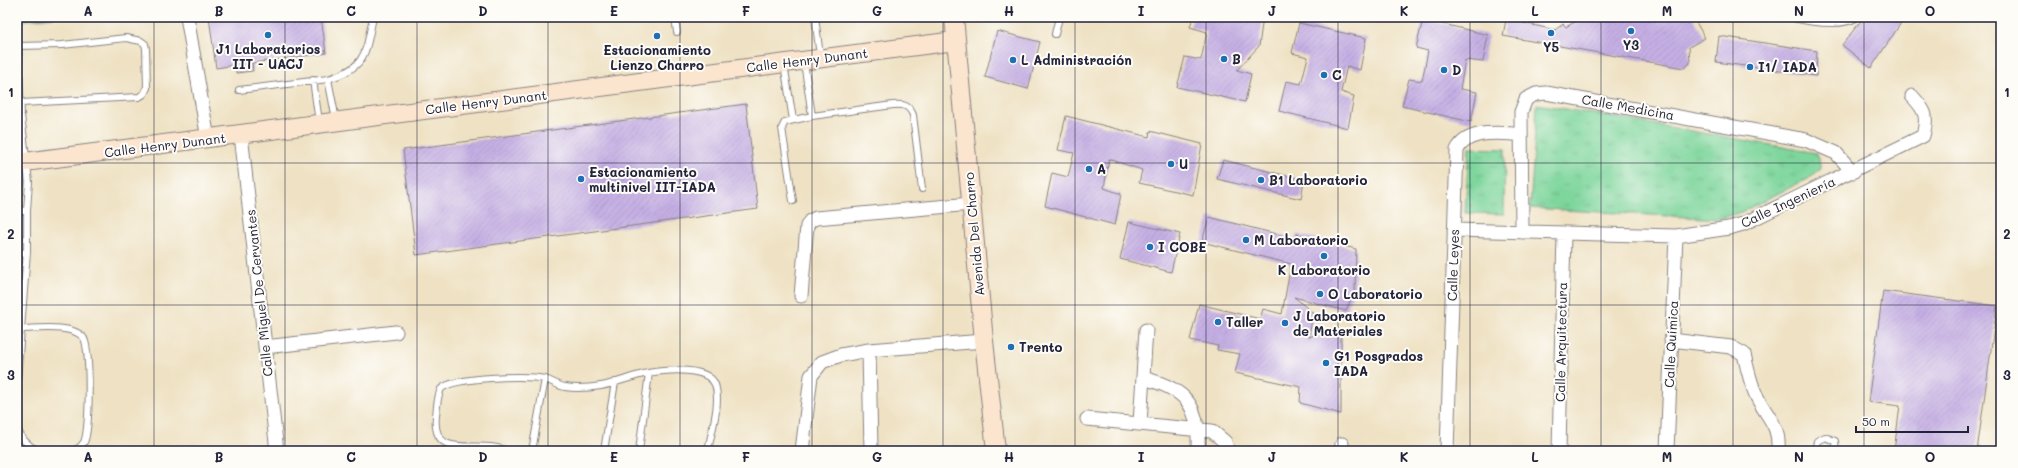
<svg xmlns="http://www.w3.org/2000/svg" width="2018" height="468" viewBox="0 0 2018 468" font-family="Mali,sans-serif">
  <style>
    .park { fill: url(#park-tufts); stroke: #507c6c }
    .garden { fill: url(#garden-dots); stroke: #507c6c }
    .building { fill: url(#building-hatch) }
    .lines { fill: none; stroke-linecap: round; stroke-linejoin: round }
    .lane-casing { stroke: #888280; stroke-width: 8 }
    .street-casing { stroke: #888280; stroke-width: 15 }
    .secondary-casing { stroke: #888280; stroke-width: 20 }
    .lane { stroke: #fff; stroke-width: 6 }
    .street { stroke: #fff; stroke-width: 13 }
    .secondary { stroke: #fbe5cf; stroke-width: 18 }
    .grid { fill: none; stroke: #22223b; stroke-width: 1; stroke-opacity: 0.55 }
    .poi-dot { fill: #1f6fb2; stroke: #fdfcf7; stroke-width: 1.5 }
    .labels { text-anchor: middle; stroke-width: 4; stroke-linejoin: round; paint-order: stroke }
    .poi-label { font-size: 13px; font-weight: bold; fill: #22223b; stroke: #fdfcf7; text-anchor: start }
    .street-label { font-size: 13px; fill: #22223b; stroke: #fdfcf7 }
    .neatline { fill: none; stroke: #22223b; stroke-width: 1.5 }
    .grid-label { font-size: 13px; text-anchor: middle; font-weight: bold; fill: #22223b }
  </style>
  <defs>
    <pattern id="park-tufts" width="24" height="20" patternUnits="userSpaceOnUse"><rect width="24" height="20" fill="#7ed69c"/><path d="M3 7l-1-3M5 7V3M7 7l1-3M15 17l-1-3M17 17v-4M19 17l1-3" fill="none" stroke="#6db787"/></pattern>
    <pattern id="garden-dots" width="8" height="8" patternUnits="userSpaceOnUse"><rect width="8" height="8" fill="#7ed69c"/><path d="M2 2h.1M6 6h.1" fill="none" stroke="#6db787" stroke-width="1.8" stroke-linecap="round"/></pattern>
    <pattern id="building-hatch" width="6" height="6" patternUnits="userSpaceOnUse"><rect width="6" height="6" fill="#c5afe4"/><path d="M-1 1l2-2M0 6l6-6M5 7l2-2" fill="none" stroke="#a996c4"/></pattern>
  </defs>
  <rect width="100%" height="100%" fill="#fdfcf7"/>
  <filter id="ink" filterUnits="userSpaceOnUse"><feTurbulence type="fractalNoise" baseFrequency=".025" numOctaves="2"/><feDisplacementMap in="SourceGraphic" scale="8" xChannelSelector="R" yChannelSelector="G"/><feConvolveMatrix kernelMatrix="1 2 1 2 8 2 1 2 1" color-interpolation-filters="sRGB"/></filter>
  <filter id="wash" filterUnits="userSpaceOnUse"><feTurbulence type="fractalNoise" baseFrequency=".012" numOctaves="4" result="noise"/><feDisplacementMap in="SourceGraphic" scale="16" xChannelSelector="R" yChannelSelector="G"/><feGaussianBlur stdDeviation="0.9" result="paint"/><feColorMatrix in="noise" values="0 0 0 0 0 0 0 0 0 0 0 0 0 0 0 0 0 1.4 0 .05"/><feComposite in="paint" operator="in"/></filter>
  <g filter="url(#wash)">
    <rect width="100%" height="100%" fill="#efe2c4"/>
    <path class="park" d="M 1537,104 L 1817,153 L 1821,168 L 1813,176 L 1741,212 L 1720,219 L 1530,208 Z
      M 1469,148 L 1505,149 L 1504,214 L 1465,213 Z"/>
    <path class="garden" d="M 17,17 L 53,17 L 17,21 Z"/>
    <g id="blocks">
      <path class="building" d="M 209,17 L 321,17 L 326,53 L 252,63 L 253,71 L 236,73 L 235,65 L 216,68 Z
        M 1193,17 L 1263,17 L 1259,46 L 1237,70 L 1251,74 L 1245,102 L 1177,87 L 1185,57 L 1201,60 L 1207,32 L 1190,27 Z
        M 1583,17 L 1693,17 L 1705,38 L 1689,47 L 1690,63 L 1684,68 L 1503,36 L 1506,19 L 1555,30 L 1563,24 L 1566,27 Z
        M 1864,17 L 1905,17 L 1871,68 L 1842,45 Z
        M 1423,19 L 1488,35 L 1483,62 L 1465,60 L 1460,89 L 1477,92 L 1471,122 L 1402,106 L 1409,79 L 1422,81 L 1428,51 L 1416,48 Z
        M 1299,23 L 1366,38 L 1360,70 L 1347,66 L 1341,92 L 1354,96 L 1348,128 L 1279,111 L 1286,81 L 1301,84 L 1308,57 L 1292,53 Z
        M 997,31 L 1040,42 L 1028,89 L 985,77 Z
        M 1719,36 L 1817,51 L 1816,76 L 1716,62 Z
        M 746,104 L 758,209 L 416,255 L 403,150 Z
        M 1066,116 L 1149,137 L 1150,131 L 1202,144 L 1193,195 L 1139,183 L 1142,170 L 1109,159 L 1104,188 L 1121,194 L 1115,225 L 1045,206 L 1052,173 L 1068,177 L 1074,153 L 1058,150 Z
        M 1223,160 L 1304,180 L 1301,199 L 1217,179 Z
        M 1209,217 L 1296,239 L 1297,234 L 1356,249 L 1355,289 L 1346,311 L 1294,297 L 1313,313 L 1309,337 L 1332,328 L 1341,336 L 1341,414 L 1300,403 L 1301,387 L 1235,373 L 1240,354 L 1217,350 L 1218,346 L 1190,340 L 1199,304 L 1260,319 L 1263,309 L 1282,314 L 1291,264 L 1202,242 Z
        M 1129,222 L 1180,234 L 1171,272 L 1120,259 Z
        M 1883,291 L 1997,306 L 1977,451 L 1894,451 L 1900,406 L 1868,402 Z"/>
    </g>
  </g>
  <g filter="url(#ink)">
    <use href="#blocks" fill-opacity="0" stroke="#888280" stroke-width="1"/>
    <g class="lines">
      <defs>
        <path id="lane" d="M 675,17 L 677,32
          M 815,17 L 820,56
          M 1789,17 C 1806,21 1843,28 1857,17
          M 1055,34 L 1059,17
          M 17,46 L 62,45 L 126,38 L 141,41 L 145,44 L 146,49 L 147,88 L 144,94 L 139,97 L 21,103
          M 804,62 L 812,116
          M 784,64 L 793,120
          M 328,79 C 367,67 365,54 373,17
          M 313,80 L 319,122
          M 239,90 L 328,79 L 336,120
          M 793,201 L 782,128 L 785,122 L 812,116 L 893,105 C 903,104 909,105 913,115 L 922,189
          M 17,212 L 27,210
          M 17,254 L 27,252
          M 21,329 C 37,329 71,324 83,337 C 91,345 90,431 84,442 C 81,447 76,451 69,451
          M 17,381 L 27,252 L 27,210 L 29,182 L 21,115 L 18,47
          M 17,426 C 19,437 28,446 38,451
          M 506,451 C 480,438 431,463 436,416 C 437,407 437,397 441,389 C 453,377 527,375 545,379 C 552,381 558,386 565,387 C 577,389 589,388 601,386 C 617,383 632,376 648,373 C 666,370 712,365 716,388 C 720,407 711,432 708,451
          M 532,451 L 545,379
          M 604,451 L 615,382
          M 639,451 L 649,373
          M 1815,451 L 1817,441 L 1825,437 L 1835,441 L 1836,451"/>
        <path id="street" d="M 187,17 L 208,139
          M 241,135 L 277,451
          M 1454,230 L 1676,236 L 1729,228 L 1743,224 L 1923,136 C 1928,116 1926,111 1912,96
          M 1522,232 L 1521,112 L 1526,99 L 1536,94 L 1546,93 L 1806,140 L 1836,153 L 1853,172
          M 801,296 L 807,226 L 810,221 L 816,218 L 971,204
          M 1671,340 L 1731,347 L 1744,354 C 1747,368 1750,382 1756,395 C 1767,418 1780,424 1778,451
          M 265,347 L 396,332
          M 869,350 L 871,451
          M 1143,378 C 1186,389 1200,405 1198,451
          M 1087,419 L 1212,431 L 1225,442 L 1228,451
          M 1140,423 L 1146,330
          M 802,451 L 811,376 L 822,362 L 841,355 L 869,350 L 984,341
          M 1341,451 L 1342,444
          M 1447,451 L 1457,150 C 1468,128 1500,134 1521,134
          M 1559,451 L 1564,233
          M 1667,451 L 1676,236"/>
        <path id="secondary" d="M 954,17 L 984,341 L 996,451
          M 17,163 L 955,41"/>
      </defs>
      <use href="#lane" class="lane-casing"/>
      <use href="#street" class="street-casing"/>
      <use href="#secondary" class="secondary-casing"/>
      <use href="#lane" class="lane"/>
      <use href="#street" class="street"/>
      <use href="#secondary" class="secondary"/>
    </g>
  </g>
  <path class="grid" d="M 154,17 L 154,451M 285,17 L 285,451M 417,17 L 417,451M 548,17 L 548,451M 680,17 L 680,451M 812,17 L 812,451M 943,17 L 943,451M 1075,17 L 1075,451M 1206,17 L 1206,451M 1338,17 L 1338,451M 1470,17 L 1470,451M 1601,17 L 1601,451M 1733,17 L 1733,451M 1864,17 L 1864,451M 17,163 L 2001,163M 17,305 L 2001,305"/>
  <g class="poi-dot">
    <circle cx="1631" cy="31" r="4"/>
    <circle cx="1551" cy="33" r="4"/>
    <circle cx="268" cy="35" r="4"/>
    <circle cx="657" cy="36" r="4"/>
    <circle cx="1224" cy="59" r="4"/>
    <circle cx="1013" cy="60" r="4"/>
    <circle cx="1750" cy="67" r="4"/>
    <circle cx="1444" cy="70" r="4"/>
    <circle cx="1324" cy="75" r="4"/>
    <circle cx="1171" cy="164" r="4"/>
    <circle cx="1089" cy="169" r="4"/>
    <circle cx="581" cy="179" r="4"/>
    <circle cx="1261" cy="180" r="4"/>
    <circle cx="1246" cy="240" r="4"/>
    <circle cx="1150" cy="247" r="4"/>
    <circle cx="1324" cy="256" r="4"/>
    <circle cx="1320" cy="294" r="4"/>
    <circle cx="1218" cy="322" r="4"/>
    <circle cx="1285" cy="323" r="4"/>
    <circle cx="1011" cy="347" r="4"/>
    <circle cx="1326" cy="363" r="4"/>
  </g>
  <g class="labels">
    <g class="poi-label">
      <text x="1631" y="50" text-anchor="middle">Y3</text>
      <text x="1551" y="52" text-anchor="middle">Y5</text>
      <text x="268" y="54" text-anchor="middle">J1 Laboratorios<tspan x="268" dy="15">IIT - UACJ</tspan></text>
      <text x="657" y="55" text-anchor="middle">Estacionamiento<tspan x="657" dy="15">Lienzo Charro</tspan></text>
      <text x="1232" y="64">B</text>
      <text x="1021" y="65">L Administración</text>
      <text x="1758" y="72">I1/ IADA</text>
      <text x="1452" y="75">D</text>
      <text x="1332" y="80">C</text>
      <text x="1179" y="169">U</text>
      <text x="1097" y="174">A</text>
      <text x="589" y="177">Estacionamiento<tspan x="589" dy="15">multinivel IIT-IADA</tspan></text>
      <text x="1269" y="185">B1 Laboratorio</text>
      <text x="1254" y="245">M Laboratorio</text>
      <text x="1158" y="252">I COBE</text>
      <text x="1324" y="275" text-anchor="middle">K Laboratorio</text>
      <text x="1328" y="299">O Laboratorio</text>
      <text x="1293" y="321">J Laboratorio<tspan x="1293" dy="15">de Materiales</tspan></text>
      <text x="1226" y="327">Taller</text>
      <text x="1019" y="352">Trento</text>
      <text x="1334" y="361">G1 Posgrados<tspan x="1334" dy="15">IADA</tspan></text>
    </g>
    <g class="street-label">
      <text transform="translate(807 60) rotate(-7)" y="5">Calle Henry Dunant</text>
      <text transform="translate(486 102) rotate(-7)" y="5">Calle Henry Dunant</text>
      <text transform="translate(1628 107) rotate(10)" y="5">Calle Medicina</text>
      <text transform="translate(165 145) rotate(-7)" y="5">Calle Henry Dunant</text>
      <text transform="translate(1788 202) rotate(-25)" y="5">Calle Ingeniería</text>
      <text transform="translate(974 234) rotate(-95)" y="5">Avenida Del Charro</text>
      <text transform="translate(1453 265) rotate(-88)" y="5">Calle Leyes</text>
      <text transform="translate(259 293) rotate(-96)" y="5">Calle Miguel De Cervantes</text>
      <text transform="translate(1561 342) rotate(-89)" y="5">Calle Arquitectura</text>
      <text transform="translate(1671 344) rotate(-87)" y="5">Calle Química</text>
    </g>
  </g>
  <rect width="2018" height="468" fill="none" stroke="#fdfcf7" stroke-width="44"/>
  <path d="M1856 426v6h112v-6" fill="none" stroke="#22223b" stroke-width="2"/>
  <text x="1862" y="426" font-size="12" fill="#22223b" stroke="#fdfcf7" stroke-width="3" paint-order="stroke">50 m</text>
  <rect x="22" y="22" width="1974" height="424" class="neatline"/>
  <g class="grid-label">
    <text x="88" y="16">A</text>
    <text x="219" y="16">B</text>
    <text x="351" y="16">C</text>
    <text x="483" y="16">D</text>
    <text x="614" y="16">E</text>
    <text x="746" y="16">F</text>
    <text x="877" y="16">G</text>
    <text x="1009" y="16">H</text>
    <text x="1141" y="16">I</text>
    <text x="1272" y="16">J</text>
    <text x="1404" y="16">K</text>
    <text x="1535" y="16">L</text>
    <text x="1667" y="16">M</text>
    <text x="1799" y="16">N</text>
    <text x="1930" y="16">O</text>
    <text x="11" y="97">1</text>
    <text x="2007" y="97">1</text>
    <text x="11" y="239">2</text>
    <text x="2007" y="239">2</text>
    <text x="11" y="380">3</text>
    <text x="2007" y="380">3</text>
    <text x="88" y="462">A</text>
    <text x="219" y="462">B</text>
    <text x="351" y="462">C</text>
    <text x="483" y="462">D</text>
    <text x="614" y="462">E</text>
    <text x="746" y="462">F</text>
    <text x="877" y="462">G</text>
    <text x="1009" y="462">H</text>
    <text x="1141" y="462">I</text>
    <text x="1272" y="462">J</text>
    <text x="1404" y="462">K</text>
    <text x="1535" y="462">L</text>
    <text x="1667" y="462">M</text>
    <text x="1799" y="462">N</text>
    <text x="1930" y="462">O</text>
  </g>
</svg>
